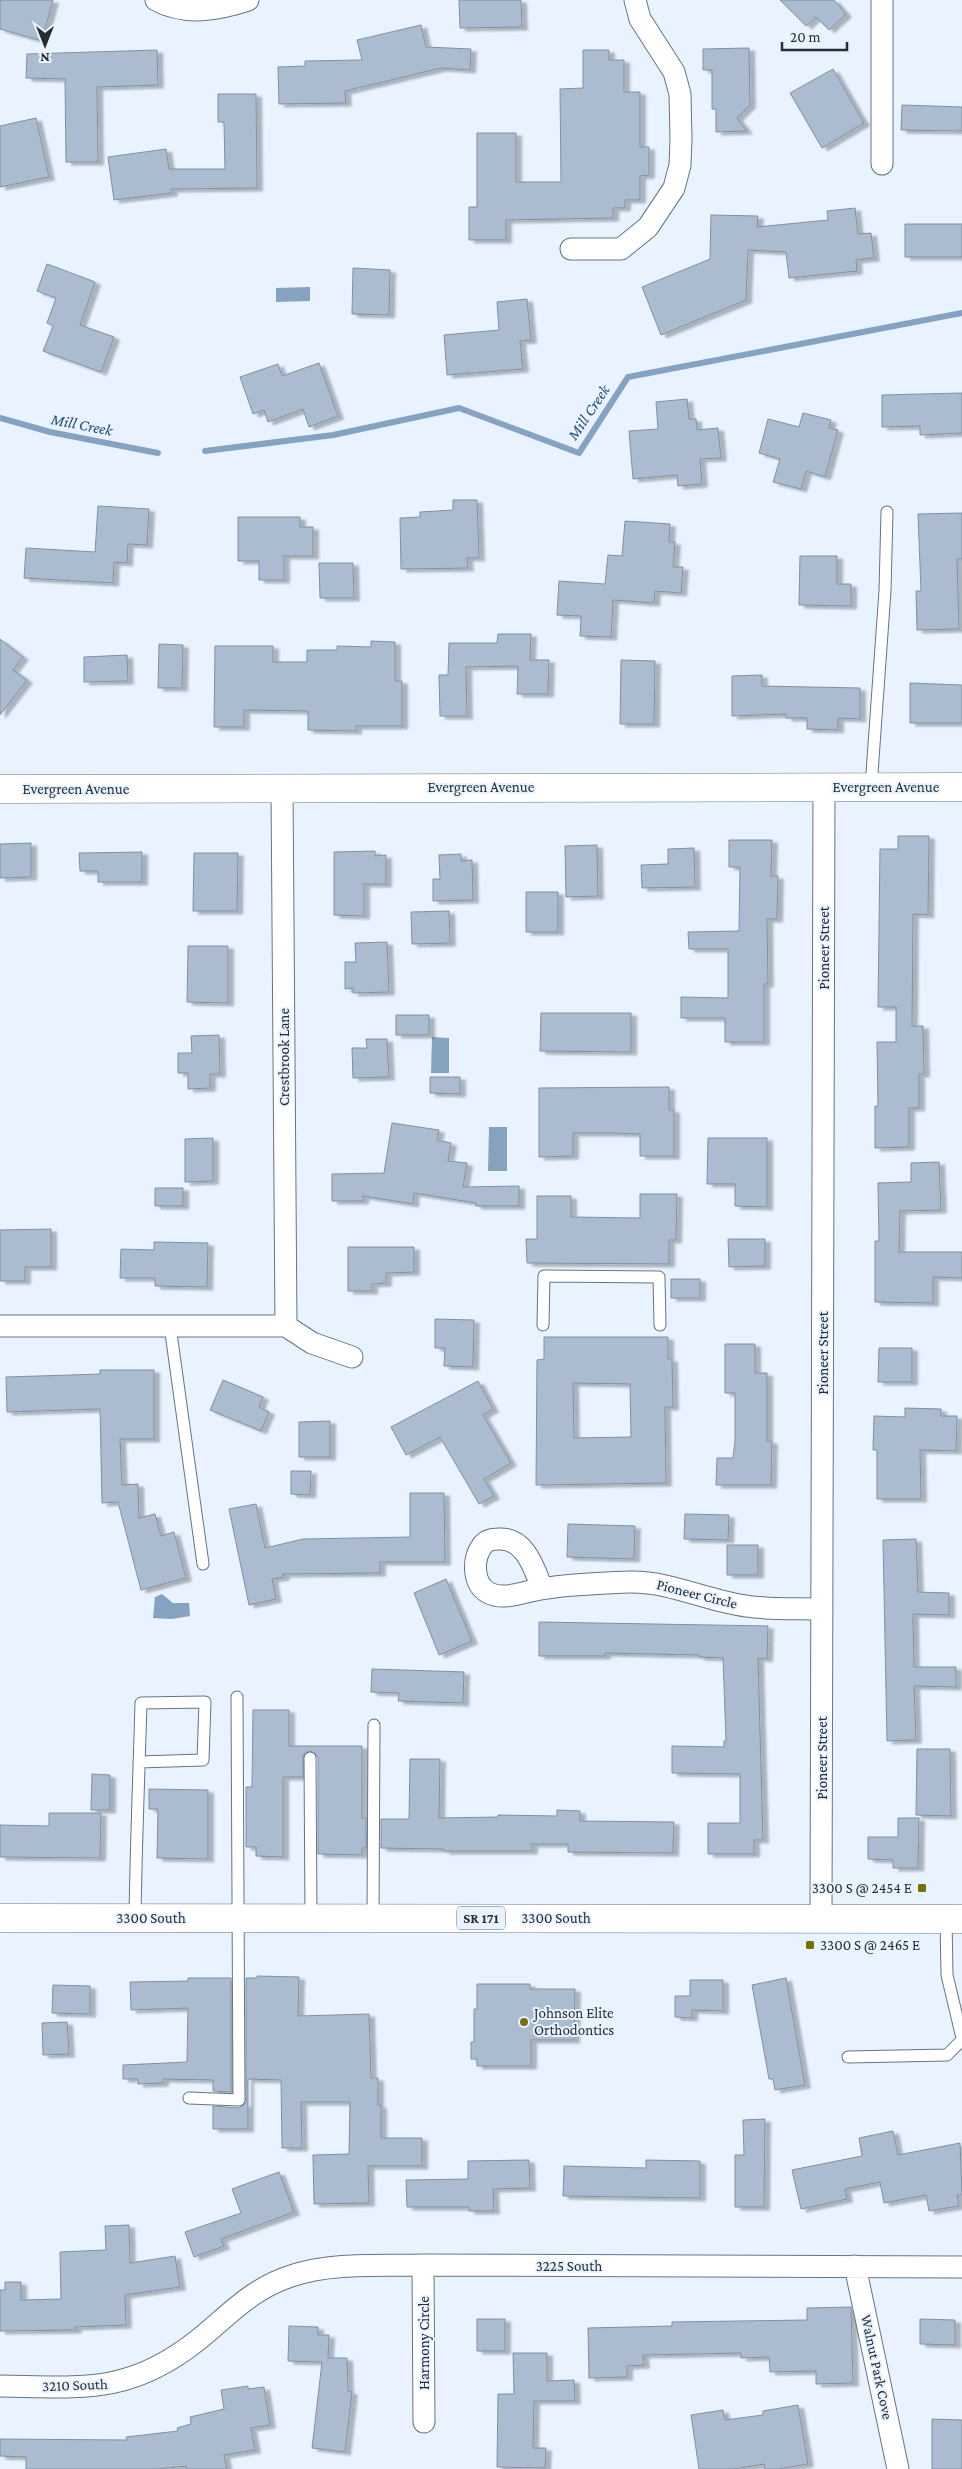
<svg xmlns="http://www.w3.org/2000/svg" width="962" height="2469" viewBox="0 0 962 2469" font-family="'Crimson Pro',serif">
  <style>
    .water { fill: #86a2c1 }
    .lines { fill: none; stroke-linecap: round; stroke-linejoin: round }
    .stream { stroke: #86a2c1; stroke-width: 6 }
    .building { fill: #abbcd0; stroke: #8090a3; fill-rule: evenodd; filter: url(#shadow) }
    .service-casing { stroke: #647486; stroke-width: 13 }
    .minor-casing { stroke: #647486; stroke-width: 23 }
    .tertiary-casing { stroke: #647486; stroke-width: 29 }
    .primary-casing { stroke: #647486; stroke-width: 29 }
    .service { stroke: #fff; stroke-width: 11 }
    .minor { stroke: #fff; stroke-width: 21 }
    .tertiary { stroke: #fff; stroke-width: 28 }
    .primary { stroke: #fff; stroke-width: 28 }
    .poi-dot { fill: #786e0d; stroke: #e8f3ff; stroke-width: 2 }
    .labels { text-anchor: middle; stroke-width: 4; stroke-linejoin: round; paint-order: stroke }
    .shield { fill: #e8f3ff; stroke: #606871; stroke-width: 1 }
    .shield-label { font-size: 14px; font-weight: bold; fill: #252c34 }
    .street-label { font-size: 15px; fill: #252c34; stroke: #e8f3ff }
    .poi-label { font-size: 15px; fill: #252c34; stroke: #e8f3ff; text-anchor: start }
    .water-label { font-size: 16px; font-style: italic; fill: #244e78; stroke: #e8f3ff }
  </style>
  <defs>
    <filter id="shadow"><feDropShadow dx="5.5" dy="3" stdDeviation="1" flood-color="#0004"/></filter>
  </defs>
  <rect width="100%" height="100%" fill="#e8f3ff"/>
  <path class="water" d="M 310,287 L 310,301 L 276,302 L 276,288 Z
    M 432,1037 L 449,1038 L 449,1073 L 431,1073 Z
    M 489,1127 L 507,1127 L 507,1171 L 488,1171 Z
    M 162,1594 L 173,1603 L 189,1603 L 190,1616 L 172,1619 L 153,1618 L 155,1597 Z"/>
  <g class="lines">
    <path class="stream" d="M 0,418 L 50,432 L 158,453
      M 205,451 L 333,435 L 459,408 L 579,453 L 628,377 L 962,313"/>
  </g>
  <path class="building" d="M 0,0 L 53,0 L 42,41 L 0,29 Z
    M 459,0 L 521,0 L 522,27 L 460,28 Z
    M 780,0 L 834,0 L 846,14 L 829,30 L 816,17 L 806,26 Z
    M 421,25 L 426,47 L 471,49 L 470,70 L 441,68 L 345,91 L 346,103 L 279,104 L 278,67 L 305,66 L 305,61 L 362,60 L 357,40 Z
    M 749,48 L 750,105 L 737,118 L 747,131 L 716,132 L 716,109 L 712,109 L 712,70 L 703,70 L 703,49 Z
    M 157,50 L 158,85 L 97,87 L 98,162 L 66,162 L 65,79 L 26,78 L 27,54 Z
    M 583,50 L 609,50 L 609,60 L 624,60 L 624,92 L 640,92 L 640,147 L 649,147 L 649,175 L 640,176 L 640,200 L 625,200 L 625,208 L 613,208 L 613,218 L 506,220 L 506,240 L 469,240 L 469,207 L 477,207 L 477,133 L 516,133 L 516,182 L 561,182 L 560,89 L 583,88 Z
    M 833,69 L 864,123 L 822,148 L 790,93 Z
    M 218,94 L 256,94 L 257,188 L 171,189 L 172,193 L 114,200 L 108,157 L 166,149 L 169,169 L 225,169 L 224,122 L 218,122 Z
    M 902,105 L 962,107 L 962,131 L 901,130 Z
    M 36,118 L 49,177 L 0,187 L 0,126 Z
    M 855,208 L 858,234 L 871,233 L 874,258 L 856,260 L 857,271 L 789,278 L 786,252 L 748,250 L 746,300 L 661,335 L 642,287 L 710,259 L 711,215 L 758,216 L 757,227 L 828,220 L 827,211 Z
    M 905,224 L 962,224 L 962,257 L 905,257 Z
    M 47,264 L 95,282 L 80,325 L 114,337 L 101,372 L 43,351 L 53,326 L 47,323 L 56,298 L 37,291 Z
    M 353,268 L 390,270 L 389,315 L 352,314 Z
    M 527,299 L 531,340 L 520,341 L 523,369 L 447,375 L 444,335 L 499,330 L 497,302 Z
    M 319,363 L 338,416 L 309,427 L 303,409 L 268,422 L 264,410 L 253,414 L 240,377 L 278,364 L 282,376 Z
    M 962,393 L 962,433 L 920,435 L 920,426 L 882,427 L 882,395 Z
    M 687,399 L 689,419 L 696,419 L 697,430 L 718,428 L 721,458 L 700,459 L 702,484 L 678,486 L 677,475 L 633,479 L 629,431 L 658,429 L 656,402 Z
    M 803,413 L 831,420 L 829,428 L 838,430 L 825,477 L 806,471 L 801,489 L 773,482 L 780,459 L 759,453 L 768,419 L 799,427 Z
    M 453,500 L 477,500 L 479,558 L 467,558 L 468,568 L 401,569 L 400,518 L 420,517 L 420,512 L 453,510 Z
    M 98,506 L 149,509 L 147,545 L 128,544 L 127,563 L 114,562 L 113,583 L 24,578 L 26,548 L 95,552 Z
    M 962,513 L 962,559 L 957,559 L 959,629 L 917,630 L 916,591 L 921,591 L 918,514 Z
    M 238,517 L 300,517 L 300,527 L 313,527 L 313,556 L 284,556 L 284,580 L 259,580 L 259,561 L 238,561 Z
    M 625,521 L 670,524 L 669,542 L 675,542 L 673,567 L 683,567 L 681,593 L 655,591 L 654,603 L 613,600 L 611,637 L 580,636 L 581,616 L 557,615 L 559,581 L 605,584 L 608,555 L 622,556 Z
    M 800,556 L 837,556 L 837,584 L 851,584 L 851,606 L 799,605 Z
    M 319,563 L 353,563 L 354,598 L 320,598 Z
    M 498,634 L 531,634 L 530,660 L 549,660 L 548,694 L 517,694 L 518,666 L 466,667 L 467,716 L 440,716 L 439,675 L 448,675 L 449,643 L 497,643 Z
    M 0,639 L 23,657 L 13,670 L 27,680 L 0,715 Z
    M 371,641 L 395,642 L 395,681 L 402,681 L 402,726 L 356,726 L 356,731 L 308,730 L 308,711 L 244,710 L 244,727 L 214,727 L 215,646 L 273,646 L 273,662 L 307,662 L 307,650 L 337,650 L 337,646 L 371,647 Z
    M 159,644 L 183,645 L 182,688 L 158,688 Z
    M 127,655 L 128,681 L 84,682 L 84,657 Z
    M 621,660 L 655,661 L 654,724 L 620,724 Z
    M 762,675 L 762,686 L 860,688 L 860,719 L 838,718 L 838,730 L 807,729 L 807,718 L 786,718 L 786,714 L 732,716 L 732,676 Z
    M 910,683 L 962,685 L 962,723 L 910,723 Z
    M 898,836 L 929,836 L 928,915 L 913,914 L 912,1026 L 923,1026 L 924,1074 L 919,1074 L 919,1108 L 909,1108 L 909,1147 L 875,1148 L 875,1106 L 878,1106 L 877,1042 L 896,1042 L 896,1007 L 878,1007 L 880,849 L 898,849 Z
    M 729,840 L 772,840 L 771,876 L 778,876 L 777,919 L 767,919 L 768,984 L 764,984 L 764,1042 L 725,1042 L 725,1018 L 681,1018 L 681,997 L 728,998 L 728,949 L 689,949 L 688,932 L 739,931 L 740,867 L 729,867 Z
    M 31,843 L 31,877 L 0,878 L 0,844 Z
    M 597,845 L 598,896 L 566,897 L 565,846 Z
    M 694,848 L 695,887 L 642,888 L 641,865 L 668,864 L 668,849 Z
    M 375,851 L 375,856 L 386,855 L 386,884 L 364,884 L 364,916 L 334,915 L 334,852 Z
    M 142,852 L 142,882 L 98,882 L 98,871 L 80,871 L 79,853 Z
    M 194,853 L 238,853 L 237,911 L 193,911 Z
    M 461,854 L 461,861 L 472,860 L 473,900 L 433,901 L 433,879 L 440,879 L 439,855 Z
    M 526,892 L 558,892 L 558,932 L 526,932 Z
    M 449,911 L 450,943 L 412,944 L 411,912 Z
    M 387,942 L 389,992 L 353,993 L 353,988 L 345,989 L 345,962 L 356,962 L 355,943 Z
    M 188,946 L 228,946 L 228,1003 L 187,1002 Z
    M 541,1013 L 631,1013 L 631,1052 L 540,1051 Z
    M 396,1015 L 429,1015 L 429,1035 L 396,1035 Z
    M 219,1035 L 220,1074 L 210,1074 L 210,1088 L 188,1089 L 188,1073 L 178,1073 L 178,1053 L 192,1053 L 191,1036 Z
    M 366,1039 L 387,1039 L 389,1077 L 353,1078 L 352,1048 L 367,1048 Z
    M 430,1077 L 460,1077 L 460,1094 L 430,1093 Z
    M 669,1087 L 669,1110 L 674,1110 L 674,1156 L 640,1156 L 640,1134 L 613,1133 L 573,1133 L 573,1156 L 539,1157 L 539,1088 Z
    M 392,1123 L 439,1130 L 437,1140 L 451,1143 L 448,1161 L 467,1163 L 463,1187 L 519,1186 L 519,1206 L 476,1206 L 476,1203 L 414,1193 L 413,1204 L 363,1196 L 363,1201 L 332,1201 L 332,1174 L 384,1173 Z
    M 213,1138 L 213,1181 L 185,1182 L 185,1139 Z
    M 708,1138 L 767,1138 L 767,1207 L 735,1206 L 735,1184 L 707,1184 Z
    M 939,1162 L 941,1210 L 900,1211 L 899,1252 L 962,1252 L 962,1278 L 933,1277 L 933,1303 L 875,1302 L 875,1241 L 879,1241 L 878,1183 L 911,1182 L 911,1163 Z
    M 155,1188 L 183,1188 L 183,1206 L 155,1206 Z
    M 640,1194 L 677,1194 L 676,1240 L 669,1240 L 669,1264 L 527,1263 L 526,1239 L 537,1239 L 537,1196 L 571,1196 L 571,1217 L 640,1218 Z
    M 51,1229 L 51,1267 L 25,1267 L 25,1281 L 0,1281 L 0,1230 Z
    M 728,1239 L 765,1239 L 765,1266 L 729,1267 Z
    M 154,1242 L 208,1243 L 207,1287 L 155,1286 L 155,1278 L 120,1278 L 121,1249 L 154,1250 Z
    M 348,1247 L 414,1247 L 414,1272 L 386,1273 L 386,1283 L 372,1284 L 372,1291 L 348,1291 Z
    M 671,1279 L 700,1279 L 700,1298 L 671,1298 Z
    M 435,1319 L 474,1320 L 473,1367 L 444,1366 L 445,1348 L 435,1348 Z
    M 544,1337 L 668,1337 L 668,1359 L 672,1359 L 673,1407 L 665,1407 L 666,1483 L 536,1485 L 537,1360 L 544,1359 ZM 573,1383 L 630,1384 L 631,1437 L 574,1438 Z
    M 725,1344 L 755,1344 L 755,1373 L 767,1373 L 767,1441 L 772,1441 L 771,1485 L 716,1485 L 717,1458 L 733,1458 L 735,1441 L 735,1393 L 725,1393 Z
    M 879,1348 L 912,1348 L 912,1382 L 878,1382 Z
    M 100,1370 L 154,1370 L 154,1439 L 120,1439 L 122,1485 L 138,1484 L 139,1518 L 155,1514 L 161,1536 L 174,1532 L 186,1578 L 141,1590 L 118,1502 L 102,1503 L 100,1409 L 7,1412 L 6,1377 L 100,1374 Z
    M 223,1380 L 263,1397 L 259,1407 L 269,1412 L 261,1431 L 210,1410 Z
    M 478,1381 L 493,1409 L 483,1415 L 511,1463 L 484,1479 L 494,1496 L 479,1504 L 440,1437 L 406,1455 L 391,1427 Z
    M 905,1408 L 941,1409 L 941,1416 L 957,1416 L 956,1451 L 920,1450 L 921,1499 L 877,1499 L 877,1450 L 873,1450 L 874,1416 L 905,1417 Z
    M 330,1421 L 330,1457 L 299,1457 L 299,1422 Z
    M 291,1471 L 311,1471 L 310,1495 L 291,1494 Z
    M 410,1493 L 444,1493 L 445,1562 L 380,1562 L 380,1573 L 283,1574 L 284,1577 L 272,1579 L 276,1599 L 249,1605 L 229,1509 L 256,1504 L 265,1548 L 303,1539 L 410,1537 Z
    M 685,1514 L 729,1515 L 728,1540 L 684,1539 Z
    M 568,1524 L 635,1526 L 634,1559 L 567,1557 Z
    M 916,1539 L 918,1592 L 949,1593 L 949,1615 L 913,1614 L 914,1667 L 956,1667 L 956,1687 L 914,1686 L 916,1740 L 887,1741 L 883,1540 Z
    M 727,1545 L 758,1545 L 758,1575 L 727,1575 Z
    M 446,1579 L 472,1641 L 439,1655 L 414,1593 Z
    M 539,1622 L 768,1626 L 767,1659 L 758,1658 L 763,1840 L 754,1840 L 754,1854 L 708,1854 L 708,1823 L 740,1823 L 740,1774 L 672,1773 L 672,1746 L 724,1747 L 724,1741 L 726,1741 L 723,1658 L 699,1657 L 699,1655 L 605,1653 L 605,1656 L 539,1656 Z
    M 372,1669 L 464,1672 L 463,1703 L 398,1701 L 399,1693 L 371,1692 Z
    M 253,1710 L 289,1710 L 289,1746 L 362,1746 L 362,1818 L 366,1818 L 366,1848 L 362,1848 L 362,1855 L 318,1854 L 318,1758 L 316,1754 L 310,1751 L 303,1755 L 303,1777 L 283,1777 L 283,1857 L 256,1856 L 256,1847 L 246,1847 L 246,1787 L 252,1787 Z
    M 917,1749 L 950,1749 L 951,1816 L 916,1815 Z
    M 410,1759 L 440,1759 L 439,1818 L 498,1817 L 498,1815 L 557,1816 L 557,1810 L 580,1811 L 580,1821 L 674,1822 L 673,1853 L 568,1852 L 568,1844 L 532,1844 L 532,1851 L 444,1851 L 444,1849 L 381,1848 L 381,1819 L 409,1819 Z
    M 92,1774 L 110,1775 L 110,1810 L 91,1810 Z
    M 149,1789 L 208,1790 L 208,1859 L 157,1858 L 158,1809 L 149,1809 Z
    M 49,1813 L 101,1813 L 100,1858 L 0,1857 L 0,1825 L 49,1826 Z
    M 898,1818 L 919,1818 L 918,1868 L 893,1868 L 893,1860 L 868,1859 L 868,1837 L 898,1837 Z
    M 257,1976 L 299,1977 L 298,2016 L 369,2014 L 371,2078 L 378,2078 L 378,2105 L 381,2105 L 381,2138 L 422,2138 L 422,2166 L 368,2166 L 369,2203 L 314,2204 L 313,2155 L 349,2154 L 350,2102 L 301,2102 L 302,2148 L 282,2148 L 281,2080 L 248,2079 L 248,2129 L 213,2129 L 213,2106 L 239,2108 L 246,2103 L 246,1978 L 257,1978 Z
    M 188,1978 L 231,1978 L 231,2092 L 213,2091 L 213,2080 L 163,2079 L 163,2083 L 138,2084 L 138,2079 L 123,2079 L 123,2065 L 187,2062 L 188,2008 L 131,2010 L 130,1982 L 188,1981 Z
    M 786,1978 L 805,2085 L 775,2090 L 773,2079 L 769,2079 L 752,1985 Z
    M 690,1980 L 723,1980 L 723,2011 L 692,2010 L 692,2018 L 675,2017 L 675,1996 L 690,1996 Z
    M 477,1984 L 530,1984 L 530,1989 L 575,1989 L 574,2040 L 531,2040 L 531,2066 L 477,2066 L 477,2059 L 471,2059 L 471,2042 L 474,2042 L 474,2009 L 477,2009 Z
    M 53,1985 L 90,1986 L 90,2014 L 52,2013 Z
    M 67,2022 L 69,2054 L 43,2055 L 42,2023 Z
    M 765,2119 L 764,2207 L 735,2207 L 735,2155 L 744,2155 L 743,2120 Z
    M 893,2131 L 898,2155 L 960,2143 L 962,2195 L 957,2195 L 959,2206 L 929,2211 L 926,2195 L 884,2203 L 880,2182 L 845,2189 L 847,2199 L 801,2209 L 792,2170 L 862,2156 L 859,2138 Z
    M 529,2160 L 530,2188 L 493,2189 L 494,2211 L 469,2211 L 469,2207 L 407,2207 L 406,2180 L 468,2179 L 468,2161 Z
    M 646,2160 L 700,2161 L 700,2198 L 563,2196 L 564,2166 L 646,2168 Z
    M 279,2172 L 294,2212 L 221,2239 L 224,2246 L 194,2257 L 185,2232 L 241,2213 L 232,2189 Z
    M 129,2225 L 130,2263 L 175,2256 L 180,2287 L 125,2295 L 126,2325 L 75,2327 L 76,2330 L 0,2331 L 0,2290 L 5,2290 L 5,2282 L 21,2282 L 21,2300 L 61,2299 L 60,2252 L 106,2250 L 105,2226 Z
    M 851,2307 L 853,2383 L 816,2384 L 816,2371 L 770,2372 L 769,2357 L 741,2358 L 741,2353 L 643,2355 L 644,2365 L 627,2366 L 627,2377 L 589,2378 L 588,2328 L 672,2326 L 672,2322 L 807,2320 L 807,2308 Z
    M 477,2319 L 505,2319 L 505,2351 L 477,2351 Z
    M 920,2319 L 955,2320 L 955,2345 L 920,2344 Z
    M 289,2326 L 318,2327 L 318,2335 L 329,2335 L 328,2358 L 347,2358 L 348,2391 L 352,2392 L 345,2452 L 312,2448 L 322,2362 L 288,2361 Z
    M 513,2353 L 547,2353 L 547,2381 L 574,2380 L 575,2401 L 534,2401 L 533,2448 L 546,2448 L 545,2468 L 497,2467 L 498,2394 L 514,2394 Z
    M 248,2386 L 248,2389 L 264,2387 L 270,2425 L 251,2428 L 255,2450 L 224,2455 L 227,2469 L 187,2469 L 186,2466 L 158,2469 L 26,2469 L 26,2457 L 0,2456 L 0,2439 L 127,2440 L 126,2437 L 178,2431 L 177,2428 L 191,2424 L 190,2417 L 224,2409 L 221,2390 Z
    M 798,2405 L 808,2464 L 778,2469 L 765,2469 L 764,2464 L 733,2469 L 699,2469 L 691,2415 L 723,2410 L 725,2420 L 763,2415 L 763,2411 Z
    M 932,2419 L 962,2420 L 962,2469 L 932,2469 Z"/>
  <g class="lines">
    <defs>
      <path id="service" d="M 871,787 L 885,591 L 887,512
        M 543,1325 L 544,1276 L 659,1277 L 660,1325
        M 170,1326 L 203,1564
        M 310,1758 L 311,1918
        M 135,1918 C 136,1846 139,1774 141,1703 L 205,1702 L 203,1760 L 139,1762
        M 373,1918 L 374,1725
        M 946,1919 L 947,1975 L 962,2038
        M 848,2057 L 947,2055 L 962,2040
        M 189,2098 L 239,2100 L 237,1697"/>
      <path id="minor" d="M 156,0 C 185,16 218,10 248,0
        M 882,0 L 882,164
        M 571,249 L 621,249 L 648,227 L 674,188 L 680,165 L 681,139 L 680,94 L 674,72 L 640,19 L 635,0
        M 282,788 L 286,1326
        M 0,1326 L 286,1326 L 312,1343 L 352,1357
        M 542,1588 C 534,1568 525,1537 498,1539 C 492,1539 486,1540 482,1546 C 472,1560 473,1585 489,1593 C 505,1601 525,1591 541,1589 C 570,1584 602,1583 632,1582 C 672,1582 707,1601 746,1606 C 771,1610 797,1608 822,1609
        M 821,1919 L 824,787
        M 423,2265 L 424,2422
        M 855,2266 L 898,2469
        M 0,2386 C 82,2387 129,2395 198,2340 C 229,2315 251,2289 291,2276 C 332,2262 381,2266 423,2265 L 962,2267"/>
      <path id="tertiary" d="M 0,789 L 962,787"/>
      <path id="primary" d="M 0,1918 L 962,1919"/>
    </defs>
    <use href="#service" class="service-casing"/>
    <use href="#minor" class="minor-casing"/>
    <use href="#tertiary" class="tertiary-casing"/>
    <use href="#primary" class="primary-casing"/>
    <use href="#service" class="service"/>
    <use href="#minor" class="minor"/>
    <use href="#tertiary" class="tertiary"/>
    <use href="#primary" class="primary"/>
  </g>
  <g class="poi-dot">
    <rect x="917" y="1883" width="10" height="10" rx="2.5"/>
    <rect x="805" y="1940" width="10" height="10" rx="2.5"/>
    <circle cx="524" cy="2022" r="5"/>
  </g>
  <g class="labels">
    <rect class="shield" x="457" y="1906.5" width="48" height="23" rx="4"/>
    <g class="shield-label">
      <text x="481" y="1923">SR 171</text>
    </g>
    <g class="street-label">
      <text x="481" y="792">Evergreen Avenue</text>
      <text x="886" y="792">Evergreen Avenue</text>
      <text x="76" y="794">Evergreen Avenue</text>
      <text transform="translate(824 948) rotate(-90)" y="5">Pioneer Street</text>
      <text transform="translate(284 1057) rotate(-90)" y="5">Crestbrook Lane</text>
      <text transform="translate(823 1353) rotate(-90)" y="5">Pioneer Street</text>
      <text transform="translate(697 1594) rotate(14)" y="5">Pioneer Circle</text>
      <text transform="translate(822 1758) rotate(-90)" y="5">Pioneer Street</text>
      <text x="151" y="1923">3300 South</text>
      <text x="556" y="1923">3300 South</text>
      <text x="569" y="2271">3225 South</text>
      <text transform="translate(424 2343) rotate(-90)" y="5">Harmony Circle</text>
      <text transform="translate(877 2367) rotate(78)" y="5">Walnut Park Cove</text>
      <text transform="translate(75 2385) rotate(-2)" y="5">3210 South</text>
    </g>
    <g class="poi-label">
      <text x="912" y="1893" text-anchor="end">3300 S @ 2454 E</text>
      <text x="820" y="1950">3300 S @ 2465 E</text>
      <text x="534" y="2018">Johnson Elite<tspan x="534" dy="17">Orthodontics</tspan></text>
    </g>
    <g class="water-label">
      <text transform="translate(588 412) rotate(-56)" y="6">Mill Creek</text>
      <text transform="translate(82 424) rotate(11)" y="6">Mill Creek</text>
    </g>
  </g>
  <g transform="translate(45 45) rotate(180)" stroke="#e8f3ff" stroke-width="4" paint-order="stroke">
  <path d="M0-4L9 19L0 12L-9 19Z" fill="#252c34"/>
  <text y="-8" font-size="14" font-weight="bold" text-anchor="middle" fill="#252c34">N</text>
  </g>
  <path d="M782 42v8h65v-8" fill="none" stroke="#252c34" stroke-width="2.5"/>
  <text x="790" y="42" font-size="15" fill="#252c34" stroke="#e8f3ff" stroke-width="4" paint-order="stroke">20 m</text>
</svg>
